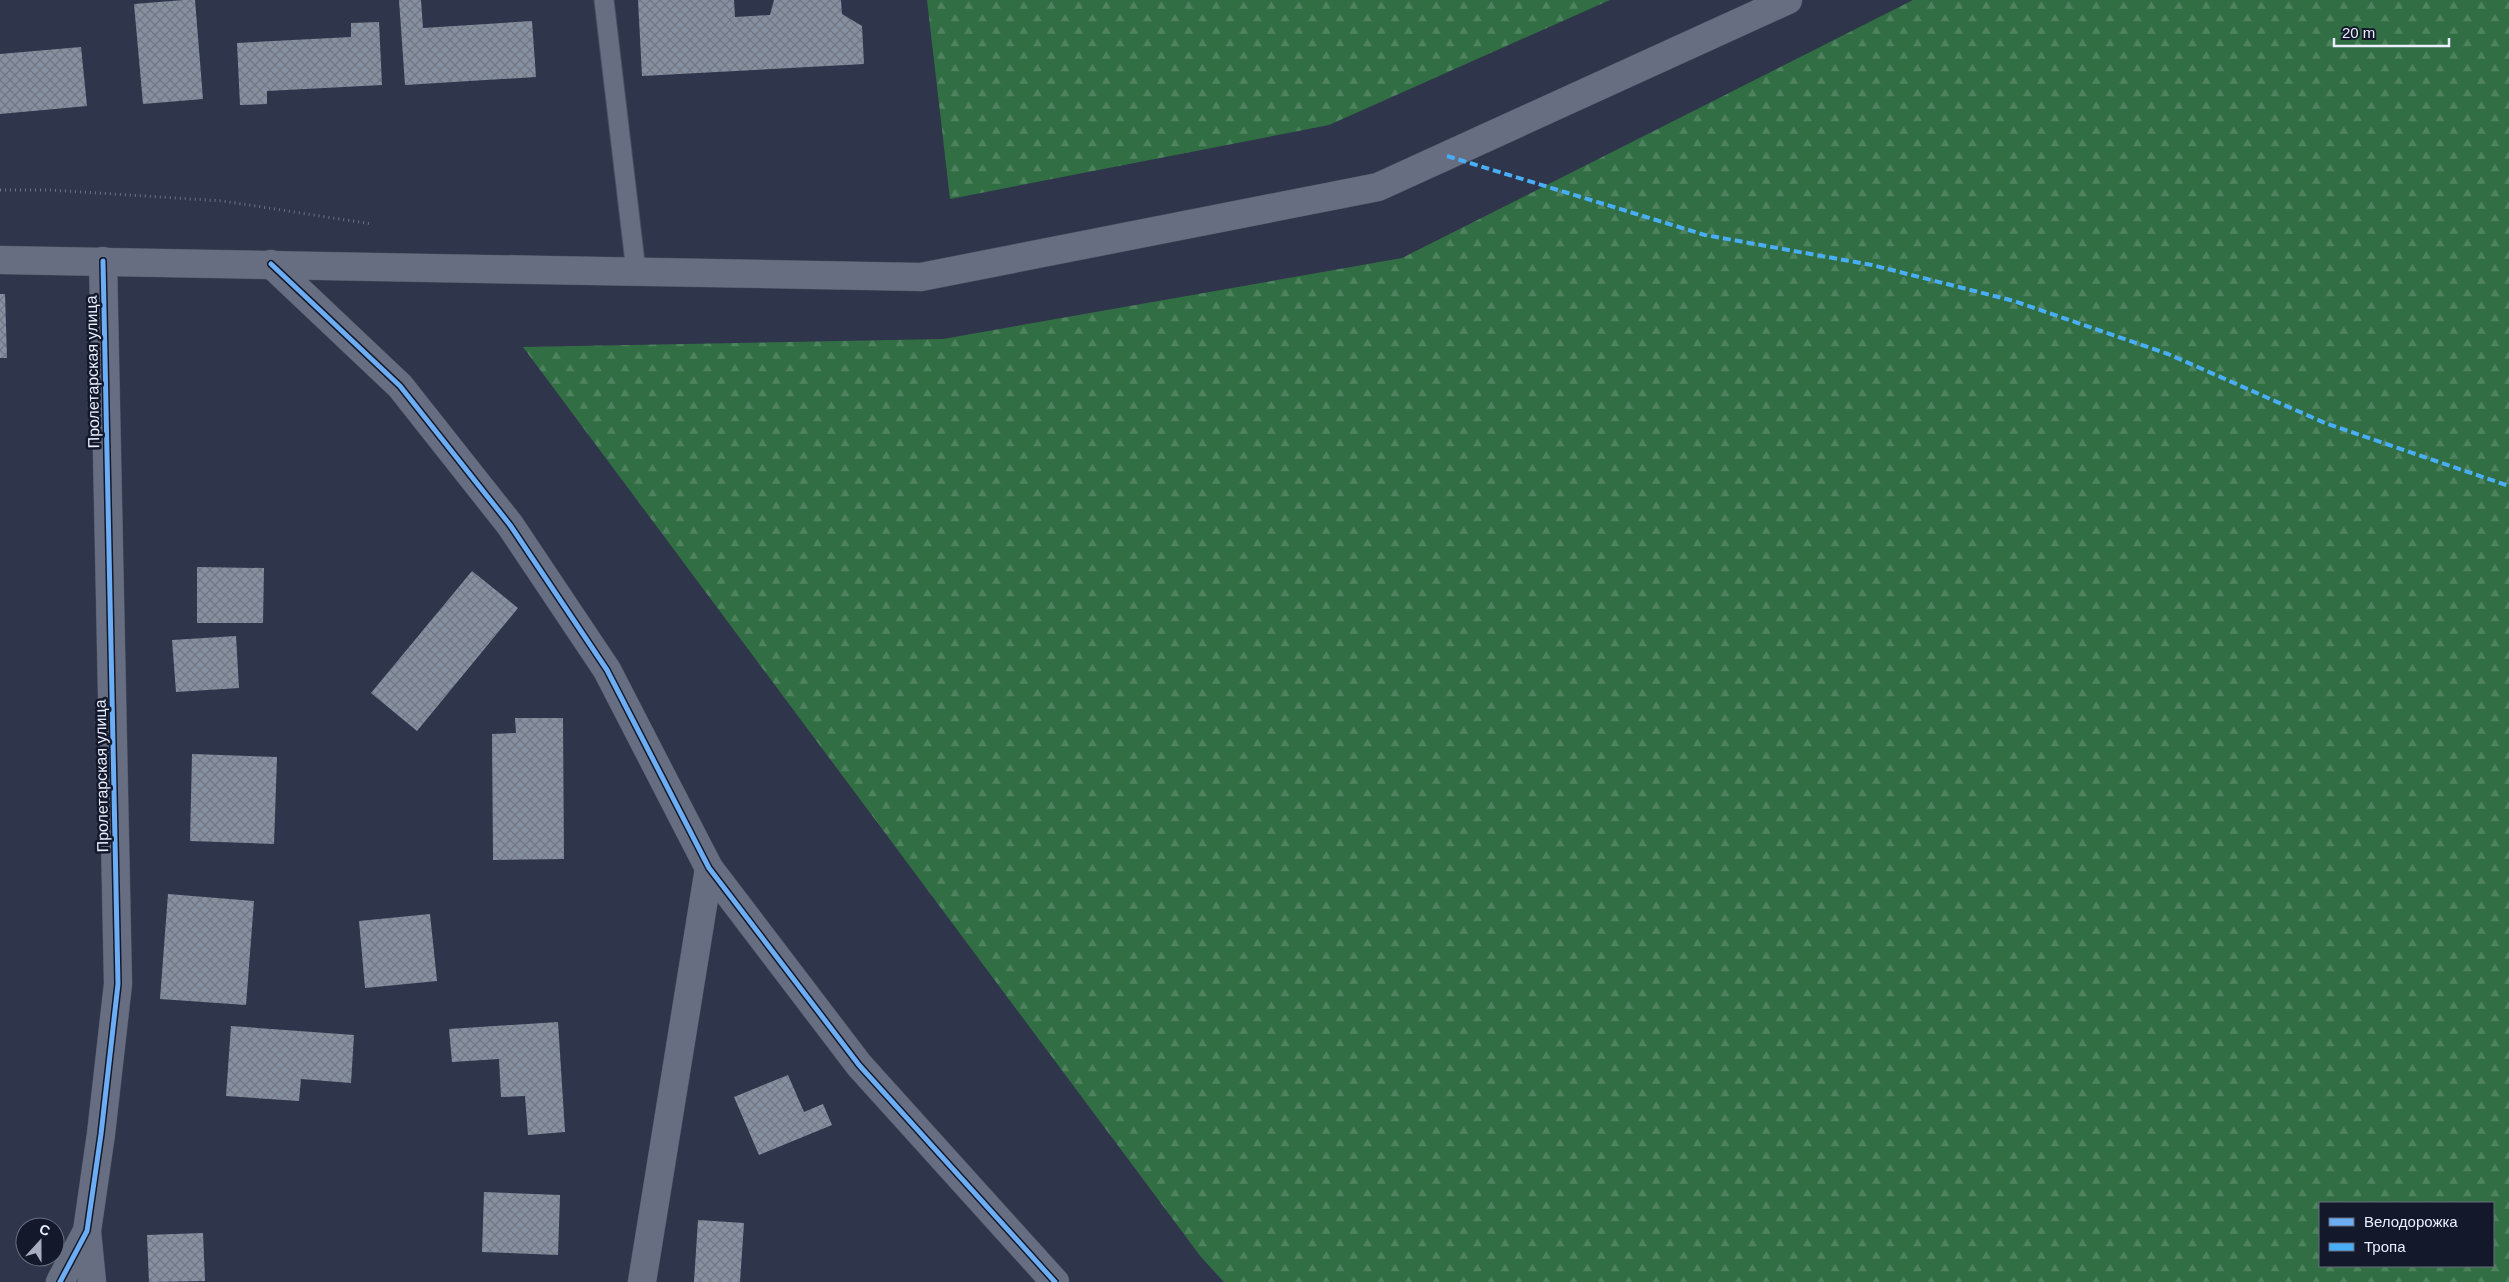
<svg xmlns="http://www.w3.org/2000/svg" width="2509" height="1282" viewBox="0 0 2509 1282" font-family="Helvetica,sans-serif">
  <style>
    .forest { fill: url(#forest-firs); fill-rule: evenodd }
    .building { fill: url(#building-cross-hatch) }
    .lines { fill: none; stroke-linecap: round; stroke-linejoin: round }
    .service-casing { stroke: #4b5161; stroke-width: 21 }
    .minor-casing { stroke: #4b5161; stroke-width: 29 }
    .tertiary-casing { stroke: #4b5161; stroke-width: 29 }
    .secondary-casing { stroke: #4b5161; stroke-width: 29 }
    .path { stroke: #6e7282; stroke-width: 3; stroke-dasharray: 1 4; stroke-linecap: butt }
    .service { stroke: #686e81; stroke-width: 19 }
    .minor { stroke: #686e81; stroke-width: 28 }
    .tertiary { stroke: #686e81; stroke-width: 28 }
    .secondary { stroke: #686e81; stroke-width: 28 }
    .quiet { stroke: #49aef6; stroke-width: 4; stroke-dasharray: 8 4; stroke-linecap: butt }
    .cycleway-casing { stroke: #13192b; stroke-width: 8 }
    .cycleway { stroke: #6dadf4; stroke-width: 5 }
    .labels { text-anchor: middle; stroke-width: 5; stroke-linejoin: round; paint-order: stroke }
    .street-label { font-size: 16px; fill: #e9efff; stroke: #13192b }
  </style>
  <defs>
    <pattern id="forest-firs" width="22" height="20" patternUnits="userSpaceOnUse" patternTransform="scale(1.25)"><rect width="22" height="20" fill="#316e43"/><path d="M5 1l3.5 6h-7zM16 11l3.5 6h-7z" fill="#4f835f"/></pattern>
    <pattern id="building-cross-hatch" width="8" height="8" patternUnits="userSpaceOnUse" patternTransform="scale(1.25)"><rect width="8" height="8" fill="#8790a1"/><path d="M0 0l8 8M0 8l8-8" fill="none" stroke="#707783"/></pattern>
  </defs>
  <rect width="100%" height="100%" fill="#2f354b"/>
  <path class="forest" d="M 927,0 L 1610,0 L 1329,125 L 950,199 Z
    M 1913,0 L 2509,0 L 2509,1282 L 1224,1282 L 1201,1257 L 523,347 L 943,339 L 1402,258 ZM 2320,1203 L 2493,1203 L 2493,1266 L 2320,1266 Z"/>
  <path class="building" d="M 184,0 L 195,0 L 203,99 L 143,104 L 134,4 Z
    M 399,0 L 421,0 L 423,28 L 532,21 L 536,77 L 405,85 Z
    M 638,0 L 734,0 L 735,17 L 770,15 L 774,0 L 841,0 L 842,14 L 862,26 L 864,64 L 642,76 Z
    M 379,22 L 382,85 L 267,91 L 267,104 L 240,105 L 237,43 L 351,37 L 351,23 Z
    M 81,47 L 87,106 L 0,114 L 0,54 Z
    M 0,294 L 5,294 L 7,358 L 0,358 Z
    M 197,567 L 264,568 L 263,623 L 197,623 Z
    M 472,571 L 518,608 L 417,731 L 371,693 Z
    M 236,636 L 239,688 L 176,692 L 172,640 Z
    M 515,718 L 563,718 L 564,859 L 493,860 L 492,734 L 516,733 Z
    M 192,754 L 277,757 L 274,844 L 190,841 Z
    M 168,894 L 254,901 L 246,1005 L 160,999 Z
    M 430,914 L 437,981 L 365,988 L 359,921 Z
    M 558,1022 L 565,1132 L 528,1135 L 525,1096 L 501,1097 L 499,1059 L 452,1062 L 449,1029 Z
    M 231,1026 L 354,1035 L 351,1083 L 301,1079 L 299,1101 L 226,1096 Z
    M 788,1075 L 804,1112 L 823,1104 L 832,1125 L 759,1155 L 734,1097 Z
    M 484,1192 L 560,1195 L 558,1255 L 482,1252 Z
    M 698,1220 L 744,1223 L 740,1282 L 694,1282 Z
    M 203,1233 L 205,1281 L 149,1282 L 147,1235 Z"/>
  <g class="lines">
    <defs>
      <path id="service" d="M 604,0 L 636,271"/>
      <path id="minor" d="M 87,1231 L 92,1282
        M 60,1282 L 87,1231 L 101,1134 L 118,984 L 103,261
        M 642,1282 L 709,868"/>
      <path id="tertiary" d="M 271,264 L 400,386 L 510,525 L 607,670 L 709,868 L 859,1065 L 1055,1282"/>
      <path id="secondary" d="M 0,260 L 921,277 L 1378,187 L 1788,0"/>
    </defs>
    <use href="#service" class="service-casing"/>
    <use href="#minor" class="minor-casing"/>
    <use href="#tertiary" class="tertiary-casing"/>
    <use href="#secondary" class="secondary-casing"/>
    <path class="path" d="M 0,190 L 50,190 L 223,201 L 372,224"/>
    <use href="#service" class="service"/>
    <use href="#minor" class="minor"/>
    <use href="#tertiary" class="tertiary"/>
    <use href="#secondary" class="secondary"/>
    <path class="quiet" d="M 1447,156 L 1705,235 L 1872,265 L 2014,301 L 2168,354 L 2325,423 L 2509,486"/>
    <defs>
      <path id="cycleway" d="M 271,264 L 400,386 L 510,525 L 607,670 L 709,868 L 859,1065 L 1055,1282
        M 60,1282 L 87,1231 L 101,1134 L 118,984 L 103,261"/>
    </defs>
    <use href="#cycleway" class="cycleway-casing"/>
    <use href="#cycleway" class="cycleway"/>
  </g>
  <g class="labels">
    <g class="street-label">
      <text transform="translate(92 372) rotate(-91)" y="6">Пролетарская улица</text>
      <text transform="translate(101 776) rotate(-91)" y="6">Пролетарская улица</text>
    </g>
  </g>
  <rect x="2319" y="1202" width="175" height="65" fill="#13192b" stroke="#696f80"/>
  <rect x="2329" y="1218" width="25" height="8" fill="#6dadf4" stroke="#696f80"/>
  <text x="2364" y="1227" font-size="15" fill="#e9efff">Велодорожка</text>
  <rect x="2329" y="1243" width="25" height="8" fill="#49aef6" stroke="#696f80"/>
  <text x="2364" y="1252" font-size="15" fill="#e9efff">Тропа</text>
  <g transform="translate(40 1242) rotate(21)"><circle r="24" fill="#13192b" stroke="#696f80"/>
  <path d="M0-4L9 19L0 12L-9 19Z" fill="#a8aec0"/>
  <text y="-8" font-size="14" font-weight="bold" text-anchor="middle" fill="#e9efff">С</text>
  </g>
  <path d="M2334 38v8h115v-8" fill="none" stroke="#e9efff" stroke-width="2.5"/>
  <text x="2342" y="38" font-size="15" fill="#e9efff" stroke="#13192b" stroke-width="4" paint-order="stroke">20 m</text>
</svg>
